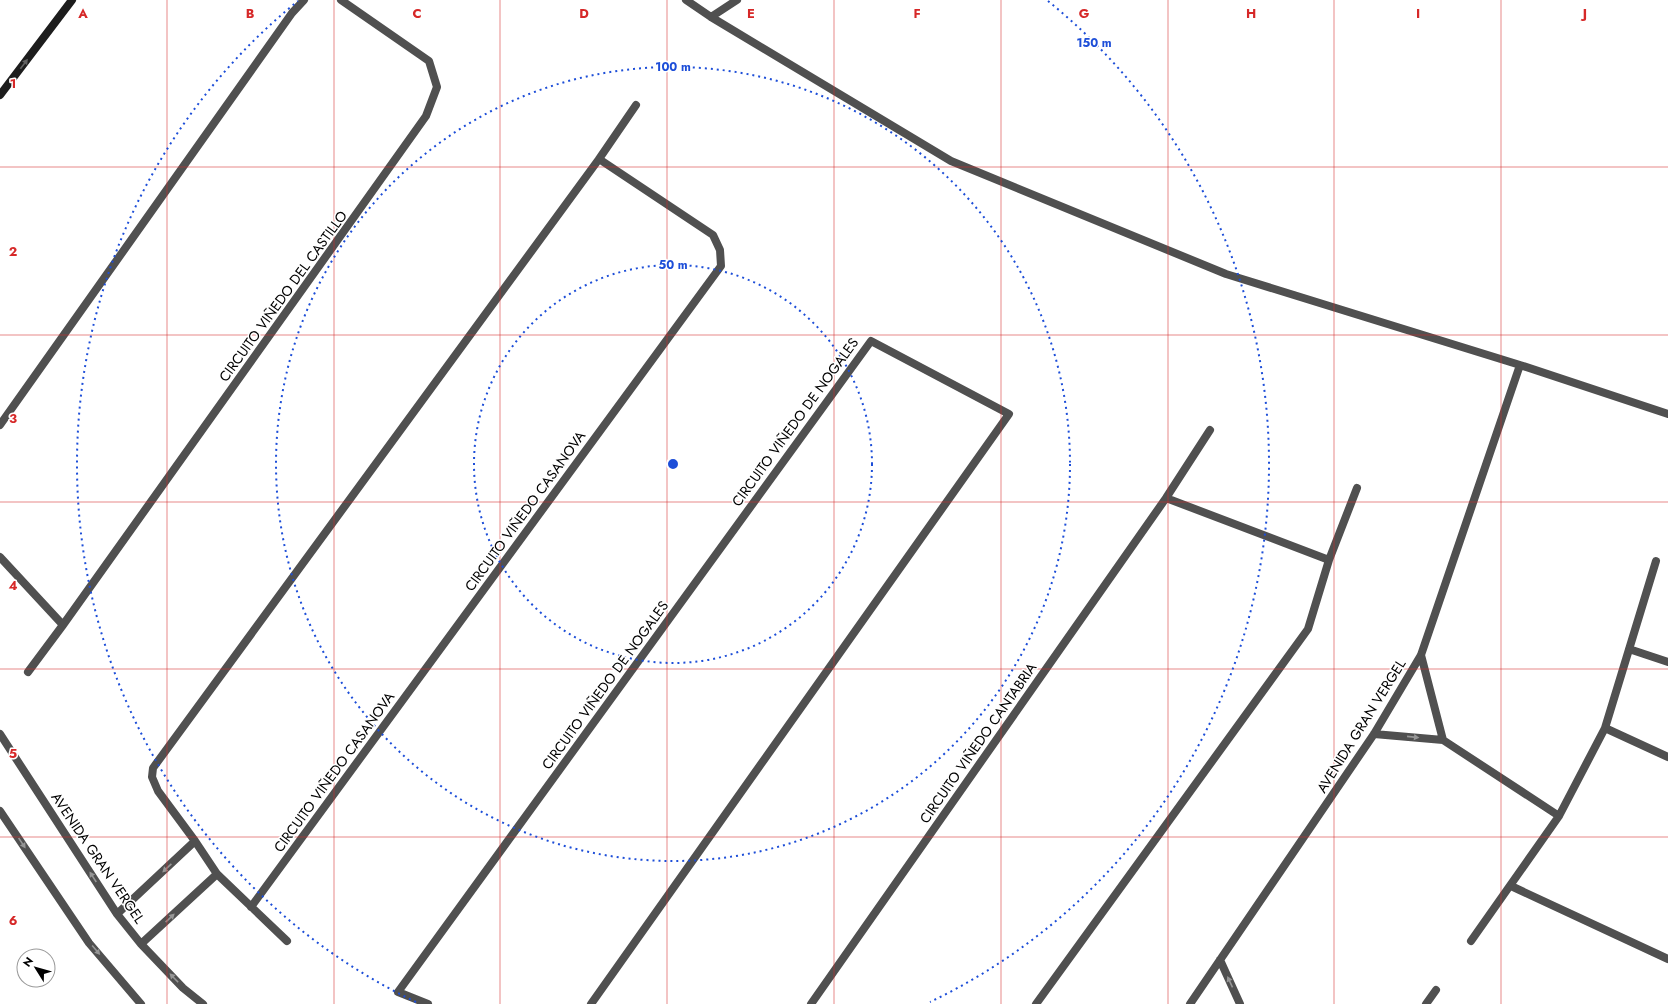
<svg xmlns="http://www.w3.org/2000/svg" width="1668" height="1004" viewBox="0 0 1668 1004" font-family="Jost,sans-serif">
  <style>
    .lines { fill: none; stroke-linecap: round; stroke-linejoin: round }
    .street { stroke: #505050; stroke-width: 8 }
    .secondary { stroke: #1d1d1d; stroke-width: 8 }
    .oneway { fill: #616161 }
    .oneway2 { fill: #969696 }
    .grid { fill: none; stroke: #d62828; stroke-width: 1; stroke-opacity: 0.55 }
    .ring { fill: none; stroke: #1d4ed8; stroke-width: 2; stroke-dasharray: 2 4 }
    .labels { text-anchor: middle; stroke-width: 3; stroke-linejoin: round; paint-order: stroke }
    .street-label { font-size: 14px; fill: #000; stroke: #fff }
    .grid-label { font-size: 13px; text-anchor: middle; font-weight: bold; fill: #d62828; stroke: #fff; stroke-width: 3; stroke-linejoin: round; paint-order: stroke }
    .centre { fill: #1d4ed8; stroke: #fff; stroke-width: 2 }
    .ring-label { font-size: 12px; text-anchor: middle; font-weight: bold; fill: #1d4ed8; stroke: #fff; stroke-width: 3; stroke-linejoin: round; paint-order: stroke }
  </style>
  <rect width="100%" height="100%" fill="#fff"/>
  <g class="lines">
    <path class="street" d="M 686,0 L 711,17 L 951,161 L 1226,274 L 1520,365 L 1668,414
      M 711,17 L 737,0
      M 0,425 L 292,13 L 304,0
      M 1166,498 L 1329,560
      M 0,557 L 63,625
      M 1629,649 L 1668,662
      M 28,672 L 63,625 L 426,116 L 437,87 L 429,61 L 341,0
      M 1605,728 L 1668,757
      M 0,734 L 117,914 L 141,944 L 183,988 L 203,1004
      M 1374,734 L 1443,740 L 1421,655
      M 1443,740 L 1559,816
      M 0,811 L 89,943 L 141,1004
      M 1511,886 L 1668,959
      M 251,907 L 721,266 L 720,250 L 713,235 L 599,159
      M 117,914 L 195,841
      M 287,941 L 217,874 L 195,841 L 158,791 L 152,777 L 153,768 L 599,159 L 636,105
      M 1471,941 L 1559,816 L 1605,728 L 1656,561
      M 141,944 L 217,874
      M 1220,960 L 1240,1004
      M 428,1004 L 398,992 L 871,341 L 1009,414 L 591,1004
      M 811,1004 L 1166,498 L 1210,430
      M 1036,1004 L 1308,629 L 1329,560 L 1357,488
      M 1190,1004 L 1374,734 L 1421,655 L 1520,365
      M 1426,1004 L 1436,990"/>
    <path class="secondary" d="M 0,95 L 72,0"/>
  </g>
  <defs><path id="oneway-solid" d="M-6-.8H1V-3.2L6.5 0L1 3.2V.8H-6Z"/></defs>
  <use class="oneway" href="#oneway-solid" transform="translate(24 64) rotate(-53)"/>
  <g class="oneway2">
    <use href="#oneway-solid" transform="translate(1413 737) rotate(6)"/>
    <use href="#oneway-solid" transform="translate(22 843) rotate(56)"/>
    <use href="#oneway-solid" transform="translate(167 868) rotate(137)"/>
    <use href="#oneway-solid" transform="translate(93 877) rotate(-123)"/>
    <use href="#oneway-solid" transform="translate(170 918) rotate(-43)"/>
    <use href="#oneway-solid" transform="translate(96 950) rotate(50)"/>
    <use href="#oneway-solid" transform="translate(174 978) rotate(-134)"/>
    <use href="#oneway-solid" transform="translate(1230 982) rotate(-115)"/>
  </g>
  <path class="grid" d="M 167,0 L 167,1004M 334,0 L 334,1004M 500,0 L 500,1004M 667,0 L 667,1004M 834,0 L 834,1004M 1001,0 L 1001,1004M 1168,0 L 1168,1004M 1334,0 L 1334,1004M 1501,0 L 1501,1004M 0,167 L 1668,167M 0,335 L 1668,335M 0,502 L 1668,502M 0,669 L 1668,669M 0,837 L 1668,837"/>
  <g class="ring">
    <circle cx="673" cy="464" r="199"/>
    <circle cx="673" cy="464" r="397"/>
    <path d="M416 1002A596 596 0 0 1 298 1M1048 1A596 596 0 0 1 930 1002"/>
  </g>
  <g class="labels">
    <g class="street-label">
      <text transform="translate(283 296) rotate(-54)" y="5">CIRCUITO VIÑEDO DEL CASTILLO</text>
      <text transform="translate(795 422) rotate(-54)" y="5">CIRCUITO VIÑEDO DE NOGALES</text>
      <text transform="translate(525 511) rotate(-54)" y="5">CIRCUITO VIÑEDO CASANOVA</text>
      <text transform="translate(605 685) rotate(-54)" y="5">CIRCUITO VIÑEDO DE NOGALES</text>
      <text transform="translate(1361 726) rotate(-58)" y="5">AVENIDA GRAN VERGEL</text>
      <text transform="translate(978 743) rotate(-55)" y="5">CIRCUITO VIÑEDO CANTABRIA</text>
      <text transform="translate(334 772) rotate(-54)" y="5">CIRCUITO VIÑEDO CASANOVA</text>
      <text transform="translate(98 858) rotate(56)" y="5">AVENIDA GRAN VERGEL</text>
    </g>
  </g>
  <g class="grid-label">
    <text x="83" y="18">A</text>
    <text x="250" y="18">B</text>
    <text x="417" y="18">C</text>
    <text x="584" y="18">D</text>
    <text x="751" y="18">E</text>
    <text x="917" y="18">F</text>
    <text x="1084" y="18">G</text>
    <text x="1251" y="18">H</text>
    <text x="1418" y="18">I</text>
    <text x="1585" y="18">J</text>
    <text x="13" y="88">1</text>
    <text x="13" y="256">2</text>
    <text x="13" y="423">3</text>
    <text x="13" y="590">4</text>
    <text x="13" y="758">5</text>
    <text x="13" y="925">6</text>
  </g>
  <circle cx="673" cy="464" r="6" class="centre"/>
  <g class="ring-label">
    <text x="1094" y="47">150 m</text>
    <text x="673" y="71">100 m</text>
    <text x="673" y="269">50 m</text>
  </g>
  <g transform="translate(36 968) rotate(307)"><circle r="19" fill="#ffffff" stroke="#999999"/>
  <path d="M0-3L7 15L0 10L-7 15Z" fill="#000000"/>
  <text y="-6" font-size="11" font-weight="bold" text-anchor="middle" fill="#000000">N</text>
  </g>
</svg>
